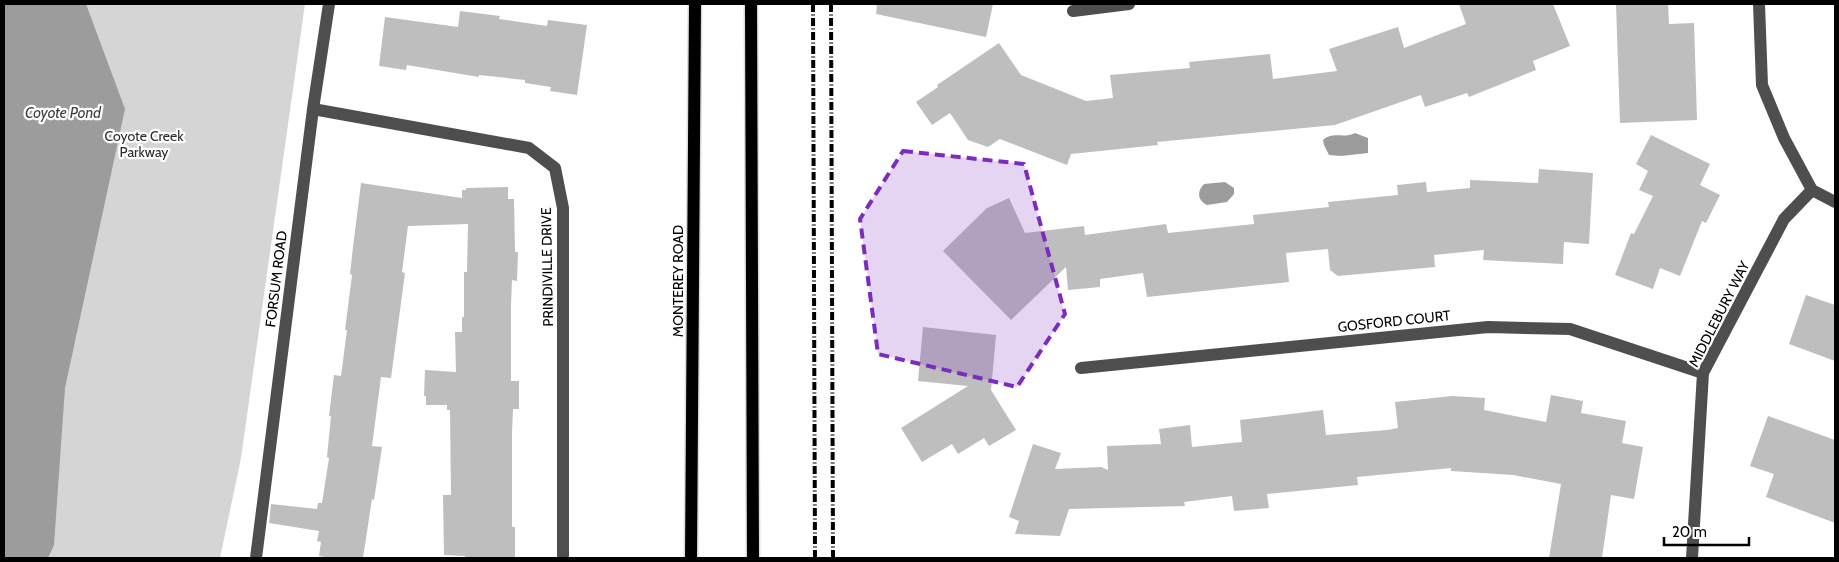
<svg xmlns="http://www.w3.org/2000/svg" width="1839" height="562" viewBox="0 0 1839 562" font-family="Cabin,sans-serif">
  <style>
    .green { fill: #d5d5d5 }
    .water { fill: #9c9c9c }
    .building { fill: #bebebe }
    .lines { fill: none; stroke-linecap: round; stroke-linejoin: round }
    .major-casing { stroke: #dbdbdb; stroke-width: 15 }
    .minor { stroke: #4e4e4e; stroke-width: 12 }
    .major { stroke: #000; stroke-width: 12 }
    .rail { stroke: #000; stroke-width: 4; stroke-dasharray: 8 2.5 1 2.5; stroke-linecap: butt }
    .marked { fill: #7b2cbf; fill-opacity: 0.2; stroke: #7b2cbf; stroke-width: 4; stroke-dasharray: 10 6; stroke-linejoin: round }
    .labels { text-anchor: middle; stroke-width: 4.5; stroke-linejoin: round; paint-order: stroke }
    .park-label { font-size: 14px; fill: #2c2c2c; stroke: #fff }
    .street-label { font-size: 14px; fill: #000; stroke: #fff }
    .water-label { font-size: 15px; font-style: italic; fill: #3d3d3d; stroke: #fff }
  </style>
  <rect width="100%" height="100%" fill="#fff"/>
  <path class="green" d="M 4,4 L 305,4 L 241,458 L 220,558 L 4,558 Z"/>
  <path class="water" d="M 4,4 L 86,4 L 125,109 L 65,388 L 54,545 L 48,558 L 4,558 Z
    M 1355,133 L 1368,138 L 1368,153 L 1341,156 L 1329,155 L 1324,145 L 1323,140 C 1333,131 1344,139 1355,133 Z
    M 1225,182 L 1234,188 L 1234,194 L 1227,202 L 1207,205 C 1197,200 1197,191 1204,184 Z"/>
  <path class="building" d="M 877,4 L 993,4 L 986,37 L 876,14 Z
    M 1459,4 L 1553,4 L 1570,46 L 1533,61 L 1536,70 L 1469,97 L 1467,93 L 1425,107 L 1421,95 L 1335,125 L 1157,142 L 1158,145 L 1071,154 L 1067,165 L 1000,139 L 988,147 L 968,140 L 950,113 L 932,125 L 916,102 L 938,87 L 937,85 L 999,43 L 1021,75 L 1086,101 L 1113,98 L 1110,75 L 1190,68 L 1189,62 L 1270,54 L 1273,79 L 1337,71 L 1329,49 L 1398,27 L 1404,48 L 1466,24 Z
    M 1616,4 L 1668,4 L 1669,24 L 1694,23 L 1697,120 L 1620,123 Z
    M 460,11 L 500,16 L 499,19 L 547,26 L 548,20 L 587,25 L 577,95 L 550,91 L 551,87 L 525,83 L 525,80 L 479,75 L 479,77 L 407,65 L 406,70 L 379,66 L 385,17 L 458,27 Z
    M 1651,135 L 1710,164 L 1700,185 L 1720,195 L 1706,223 L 1702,221 L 1680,276 L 1660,268 L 1653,289 L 1615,275 L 1631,233 L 1634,234 L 1653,196 L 1639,190 L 1648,171 L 1636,164 Z
    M 1539,169 L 1593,173 L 1589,244 L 1564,242 L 1563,264 L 1483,260 L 1484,250 L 1434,255 L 1435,267 L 1338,276 L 1330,270 L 1328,249 L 1286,253 L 1289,282 L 1147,297 L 1143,273 L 1100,279 L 1100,287 L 1068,290 L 1066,267 L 1011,320 L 943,251 L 987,208 L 1009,198 L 1025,233 L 1084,226 L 1085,235 L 1166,224 L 1168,233 L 1254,224 L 1253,215 L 1329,207 L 1328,202 L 1398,195 L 1397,185 L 1426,182 L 1427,192 L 1470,188 L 1470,180 L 1538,183 Z
    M 361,183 L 462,198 L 462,190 L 466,190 L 466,188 L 508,187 L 508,199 L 514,199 L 515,252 L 518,252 L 517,281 L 512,280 L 511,305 L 511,381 L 519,381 L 519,409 L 513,409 L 512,432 L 512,527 L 515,527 L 515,557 L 465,558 L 465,556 L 444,555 L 443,495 L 451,495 L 450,410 L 447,410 L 447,405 L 426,405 L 426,396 L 424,396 L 425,370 L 456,372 L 455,332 L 462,332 L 462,317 L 464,317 L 464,272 L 467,272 L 468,224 L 408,226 L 402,272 L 405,273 L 391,378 L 381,377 L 372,446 L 382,447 L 374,500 L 372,499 L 363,558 L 332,558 L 319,556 L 321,542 L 317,541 L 319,531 L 269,523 L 271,504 L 317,509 L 318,503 L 322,503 L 329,458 L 327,457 L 331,416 L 329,416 L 334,375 L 341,376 L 347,330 L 345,330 L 352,275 L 350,274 L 353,247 Z
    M 1806,295 L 1835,305 L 1835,361 L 1789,344 Z
    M 923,327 L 996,335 L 991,390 L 1016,430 L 989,446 L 984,438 L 958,454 L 952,444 L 922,462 L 901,428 L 968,386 L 918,381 Z
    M 1551,395 L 1583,401 L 1581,413 L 1626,421 L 1622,443 L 1643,447 L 1634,499 L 1611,495 L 1602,558 L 1549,558 L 1561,484 L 1513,475 L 1451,471 L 1451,468 L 1357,477 L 1358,485 L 1267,494 L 1269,508 L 1234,511 L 1232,496 L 1184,502 L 1185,506 L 1069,509 L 1060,536 L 1015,534 L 1019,521 L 1009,517 L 1033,444 L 1061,453 L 1055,469 L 1101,467 L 1108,470 L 1107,446 L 1161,444 L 1159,429 L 1190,425 L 1192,447 L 1242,442 L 1240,420 L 1323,410 L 1326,435 L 1387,430 L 1398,428 L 1395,402 L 1452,396 L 1485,398 L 1484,410 L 1546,422 Z
    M 1768,416 L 1835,440 L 1835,523 L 1766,497 L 1774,474 L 1750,466 Z"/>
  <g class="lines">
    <defs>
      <path id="major" d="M 751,4 L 753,558
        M 691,558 L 695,4"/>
    </defs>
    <use href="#major" class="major-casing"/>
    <path class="minor" d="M 1759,4 L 1762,85 L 1784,138 L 1812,190 L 1835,202
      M 1073,11 L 1129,4
      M 313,109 L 529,148 L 555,168 L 563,208 L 563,558
      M 1081,368 L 1488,327 L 1570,329 L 1703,373
      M 256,558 L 313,109 L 329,4
      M 1692,558 L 1703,373 L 1784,219 L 1812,190"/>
    <use href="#major" class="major"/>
    <path class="rail" d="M 813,4 L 815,558
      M 831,4 L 833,558"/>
  </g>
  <path class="marked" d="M 903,151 L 1024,164 L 1065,314 L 1017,387 L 878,354 L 860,219 Z"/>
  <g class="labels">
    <g class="park-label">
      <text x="144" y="141">Coyote Creek<tspan x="144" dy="16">Parkway</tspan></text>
    </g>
    <g class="street-label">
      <text transform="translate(547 267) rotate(-91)" y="5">PRINDIVILLE DRIVE</text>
      <text transform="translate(276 279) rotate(-83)" y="5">FORSUM ROAD</text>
      <text transform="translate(678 281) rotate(-90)" y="5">MONTEREY ROAD</text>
      <text transform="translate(1719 314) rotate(-63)" y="5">MIDDLEBURY WAY</text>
      <text transform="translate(1394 321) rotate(-6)" y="5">GOSFORD COURT</text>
    </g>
    <g class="water-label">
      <text x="63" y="118">Coyote Pond</text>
    </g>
  </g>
  <rect width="1839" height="562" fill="none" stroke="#000000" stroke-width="10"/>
  <path d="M1664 537v8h85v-8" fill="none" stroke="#000000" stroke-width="2.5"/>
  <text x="1672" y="537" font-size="15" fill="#000000" stroke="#ffffff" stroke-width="4" paint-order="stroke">20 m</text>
</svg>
